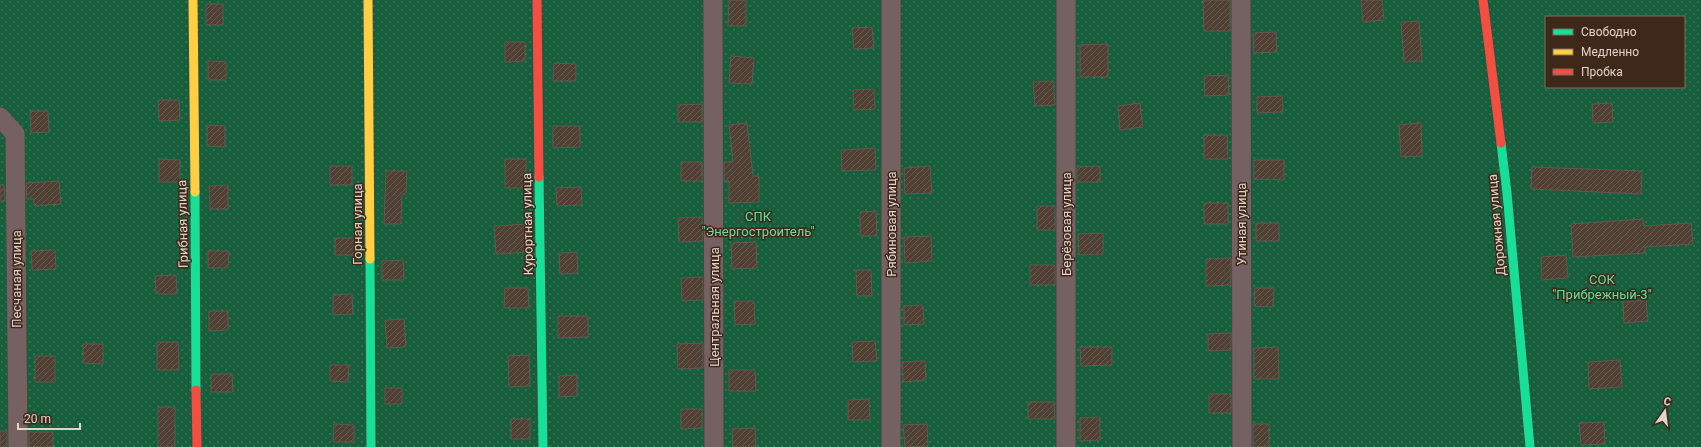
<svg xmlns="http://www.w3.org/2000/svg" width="1701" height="447" viewBox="0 0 1701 447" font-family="Roboto,sans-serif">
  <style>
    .park { fill: url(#park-dots); fill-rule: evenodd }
    .building { fill: url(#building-hatch); stroke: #625851 }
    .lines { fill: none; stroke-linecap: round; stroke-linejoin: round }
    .street-casing { stroke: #50463f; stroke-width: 20 }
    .fast-casing { stroke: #50463f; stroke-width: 10 }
    .slow-casing { stroke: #50463f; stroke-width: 10 }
    .jam-casing { stroke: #50463f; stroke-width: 10 }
    .street { stroke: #756161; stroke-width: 19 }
    .fast { stroke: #16e098; stroke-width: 9 }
    .slow { stroke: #ffcf43; stroke-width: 9 }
    .jam { stroke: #f24e42; stroke-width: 9 }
    .labels { text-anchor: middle; stroke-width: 3; stroke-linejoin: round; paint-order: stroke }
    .park-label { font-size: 13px; fill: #61e3a0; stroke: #3e281a }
    .street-label { font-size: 13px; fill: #e2d4cb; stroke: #3e281a }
  </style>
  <defs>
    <pattern id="park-dots" width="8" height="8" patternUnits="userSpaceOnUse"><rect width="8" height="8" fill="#165e3c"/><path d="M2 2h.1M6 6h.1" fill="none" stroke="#387457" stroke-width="1.8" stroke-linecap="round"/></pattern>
    <pattern id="building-hatch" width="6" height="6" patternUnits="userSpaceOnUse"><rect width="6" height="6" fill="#4f4033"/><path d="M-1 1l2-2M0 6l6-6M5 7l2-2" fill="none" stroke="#685b4f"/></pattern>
  </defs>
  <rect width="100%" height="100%" fill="#362a22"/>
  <path class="park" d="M 0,0 L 1701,0 L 1701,447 L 0,447 ZM 1546,17 L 1684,17 L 1684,87 L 1546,87 Z"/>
  <path class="building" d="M 729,0 L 746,0 L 746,26 L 728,26 Z
    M 1203,0 L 1230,0 L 1230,31 L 1204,31 Z
    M 1361,0 L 1382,0 L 1384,20 L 1363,22 Z
    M 206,4 L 223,4 L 223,25 L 206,25 Z
    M 1419,21 L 1422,61 L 1404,62 L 1401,22 Z
    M 872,27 L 874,48 L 854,49 L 852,28 Z
    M 1276,32 L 1277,52 L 1254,53 L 1253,33 Z
    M 505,42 L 525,42 L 525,61 L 505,62 Z
    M 1108,44 L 1108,77 L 1080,77 L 1080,45 Z
    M 731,56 L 754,58 L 752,84 L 729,83 Z
    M 208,61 L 226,62 L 226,80 L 208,80 Z
    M 554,63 L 576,64 L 576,81 L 553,81 Z
    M 1228,75 L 1229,95 L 1205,96 L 1204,76 Z
    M 1053,81 L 1055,105 L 1035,106 L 1033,82 Z
    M 874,89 L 875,109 L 854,110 L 853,90 Z
    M 1282,96 L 1283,112 L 1257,113 L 1257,97 Z
    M 158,100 L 179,100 L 180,120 L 159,121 Z
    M 1140,103 L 1143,127 L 1120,130 L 1118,106 Z
    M 1612,103 L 1613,122 L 1593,123 L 1592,104 Z
    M 702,104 L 702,122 L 678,122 L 678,105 Z
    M 30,111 L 48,111 L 49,132 L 31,133 Z
    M 747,123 L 753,176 L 759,176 L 759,202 L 729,203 L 729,181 L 724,181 L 724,162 L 733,162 L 729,125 Z
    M 1421,123 L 1422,156 L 1401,157 L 1399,125 Z
    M 207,125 L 225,126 L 225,147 L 207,146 Z
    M 553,126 L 580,126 L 580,147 L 553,148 Z
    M 1204,135 L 1227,135 L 1228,159 L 1204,159 Z
    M 875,148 L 876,170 L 842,171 L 841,150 Z
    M 159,159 L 180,160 L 180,182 L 159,182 Z
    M 505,159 L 526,159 L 526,188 L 505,188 Z
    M 1254,160 L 1284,160 L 1284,180 L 1254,179 Z
    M 681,162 L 702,162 L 702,181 L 681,181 Z
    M 330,166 L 352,166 L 352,185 L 330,185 Z
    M 930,166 L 932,193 L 905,194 L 904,168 Z
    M 1100,166 L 1100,182 L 1077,182 L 1077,167 Z
    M 1532,167 L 1642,171 L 1641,194 L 1531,189 Z
    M 386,171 L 407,171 L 406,194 L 402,194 L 401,224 L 384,224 Z
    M 59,181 L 61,204 L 34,206 L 34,199 L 27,199 L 26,183 Z
    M 0,185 L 4,185 L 5,201 L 0,201 Z
    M 228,185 L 228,209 L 210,209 L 209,186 Z
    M 581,187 L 582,205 L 557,206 L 556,188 Z
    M 1204,203 L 1228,203 L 1228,224 L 1204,224 Z
    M 1037,206 L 1055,206 L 1055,230 L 1037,230 Z
    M 876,211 L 877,236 L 860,236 L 860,212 Z
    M 702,217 L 703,241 L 679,242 L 678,218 Z
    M 1643,219 L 1644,226 L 1691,223 L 1693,244 L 1645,247 L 1645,253 L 1573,257 L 1571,224 Z
    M 1256,223 L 1279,223 L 1279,241 L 1256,241 Z
    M 528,224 L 528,252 L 496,254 L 494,226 Z
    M 1103,233 L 1103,254 L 1079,255 L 1078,234 Z
    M 931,236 L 932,261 L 905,263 L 904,237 Z
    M 335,238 L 354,238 L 355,255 L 335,255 Z
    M 756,242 L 757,268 L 732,269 L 731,243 Z
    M 55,250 L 56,269 L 32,270 L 31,251 Z
    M 208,251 L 229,251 L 228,268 L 208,268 Z
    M 577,252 L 578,273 L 560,274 L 559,253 Z
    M 1566,255 L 1568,278 L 1542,280 L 1541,257 Z
    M 1231,258 L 1231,285 L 1206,286 L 1206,259 Z
    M 403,260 L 404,280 L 382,280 L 382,261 Z
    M 1030,265 L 1055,265 L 1055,285 L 1030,285 Z
    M 856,270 L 871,270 L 872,296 L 857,296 Z
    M 176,275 L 177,294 L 156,294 L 155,276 Z
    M 703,277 L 703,300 L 682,301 L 681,278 Z
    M 505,288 L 528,288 L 529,308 L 504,308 Z
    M 1255,288 L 1274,288 L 1273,307 L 1254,306 Z
    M 352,294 L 353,314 L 333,315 L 333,295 Z
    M 1646,300 L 1648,321 L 1624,323 L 1623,302 Z
    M 734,301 L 754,301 L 755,324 L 735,325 Z
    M 923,305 L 924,324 L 904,325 L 904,306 Z
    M 209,311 L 228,311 L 228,330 L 209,331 Z
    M 558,316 L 588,316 L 588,337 L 558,338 Z
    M 404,319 L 406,347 L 387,348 L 385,320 Z
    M 1231,333 L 1231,350 L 1208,351 L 1208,334 Z
    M 875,341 L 877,361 L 853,362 L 852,342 Z
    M 157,342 L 178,342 L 179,370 L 157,370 Z
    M 703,343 L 703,368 L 678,369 L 677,344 Z
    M 83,344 L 103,344 L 103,364 L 83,363 Z
    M 1080,347 L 1112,347 L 1112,365 L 1081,366 Z
    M 1278,347 L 1279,379 L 1254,379 L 1254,348 Z
    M 529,355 L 530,386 L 509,387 L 508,356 Z
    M 35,356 L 55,356 L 55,382 L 35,382 Z
    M 1620,360 L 1622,387 L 1589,389 L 1588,362 Z
    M 925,361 L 926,380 L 903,382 L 902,362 Z
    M 330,365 L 349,365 L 348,382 L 330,381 Z
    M 729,370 L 755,370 L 756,391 L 729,391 Z
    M 211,374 L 232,374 L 233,392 L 211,392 Z
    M 577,375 L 577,396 L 559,397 L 559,376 Z
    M 385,388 L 402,388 L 402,404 L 385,404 Z
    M 1209,394 L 1231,394 L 1231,413 L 1209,413 Z
    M 869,399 L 870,420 L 848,420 L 848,400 Z
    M 1028,402 L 1054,402 L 1055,419 L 1028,419 Z
    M 158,407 L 175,407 L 175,447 L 158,447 Z
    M 681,409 L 702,409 L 702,428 L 681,429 Z
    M 1100,417 L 1100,440 L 1080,441 L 1080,418 Z
    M 511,419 L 530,419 L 530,439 L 511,439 Z
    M 1604,422 L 1605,444 L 1581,445 L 1579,423 Z
    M 334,424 L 354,425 L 354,442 L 333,442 Z
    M 927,424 L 928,446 L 905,447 L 903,425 Z
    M 1253,424 L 1269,424 L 1269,446 L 1253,447 Z
    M 755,428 L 756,447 L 733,447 L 732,429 Z
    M 0,431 L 7,431 L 7,447 L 0,447 Z
    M 29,432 L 53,432 L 53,447 L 29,447 Z"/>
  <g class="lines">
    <defs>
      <path id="street" d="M 713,0 L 714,447
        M 891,0 L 891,447
        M 1066,0 L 1066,447
        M 1241,0 L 1242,447
        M 0,117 L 15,134 L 18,447"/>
      <path id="fast" d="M 1501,143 L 1507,193 L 1530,447
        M 539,177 L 543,447
        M 195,192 L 196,390
        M 370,259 L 371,447"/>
      <path id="slow" d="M 193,0 L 195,192
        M 368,0 L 370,259"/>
      <path id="jam" d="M 537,0 L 539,177
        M 1483,0 L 1501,143
        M 196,390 L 197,447"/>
    </defs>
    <use href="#street" class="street-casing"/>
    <use href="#fast" class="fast-casing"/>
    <use href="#slow" class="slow-casing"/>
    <use href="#jam" class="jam-casing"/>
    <use href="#street" class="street"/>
    <use href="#fast" class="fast"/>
    <use href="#slow" class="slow"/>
    <use href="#jam" class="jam"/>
  </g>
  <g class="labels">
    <g class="park-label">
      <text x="758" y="221">СПК<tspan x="758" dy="15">"Энергостроитель"</tspan></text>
      <text x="1602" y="284">СОК<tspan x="1602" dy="15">"Прибрежный-3"</tspan></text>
    </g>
    <g class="street-label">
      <text transform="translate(182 224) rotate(-91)" y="5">Грибная улица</text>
      <text transform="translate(357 224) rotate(-90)" y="5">Горная улица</text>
      <text transform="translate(527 224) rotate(-91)" y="5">Курортная улица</text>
      <text transform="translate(891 224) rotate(-90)" y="5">Рябиновая улица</text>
      <text transform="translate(1066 224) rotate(-90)" y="5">Берёзовая улица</text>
      <text transform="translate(1241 224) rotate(-90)" y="5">Утиная улица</text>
      <text transform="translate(1496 225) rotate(-95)" y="5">Дорожная улица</text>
      <text transform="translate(16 279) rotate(-90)" y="5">Песчаная улица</text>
      <text transform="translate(714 307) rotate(-90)" y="5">Центральная улица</text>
    </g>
  </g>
  <rect x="1545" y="16" width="140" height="72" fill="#3e281a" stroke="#806d61"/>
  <rect x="1553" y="29" width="20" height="6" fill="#16e098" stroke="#806d61"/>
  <text x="1581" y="36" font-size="12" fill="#e2d4cb">Свободно</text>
  <rect x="1553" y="49" width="20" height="6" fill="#ffcf43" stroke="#806d61"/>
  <text x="1581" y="56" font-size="12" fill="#e2d4cb">Медленно</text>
  <rect x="1553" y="69" width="20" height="6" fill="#f24e42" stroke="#806d61"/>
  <text x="1581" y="76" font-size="12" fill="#e2d4cb">Пробка</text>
  <g transform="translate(1665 411) rotate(14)" stroke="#3e281a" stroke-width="3" paint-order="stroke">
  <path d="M0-3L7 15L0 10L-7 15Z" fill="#e2d4cb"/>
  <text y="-6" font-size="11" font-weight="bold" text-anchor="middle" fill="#e2d4cb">С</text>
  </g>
  <path d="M18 423v6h62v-6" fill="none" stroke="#e2d4cb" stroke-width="2"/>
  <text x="24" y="423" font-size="12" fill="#e2d4cb" stroke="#3e281a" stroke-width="3" paint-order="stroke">20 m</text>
</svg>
